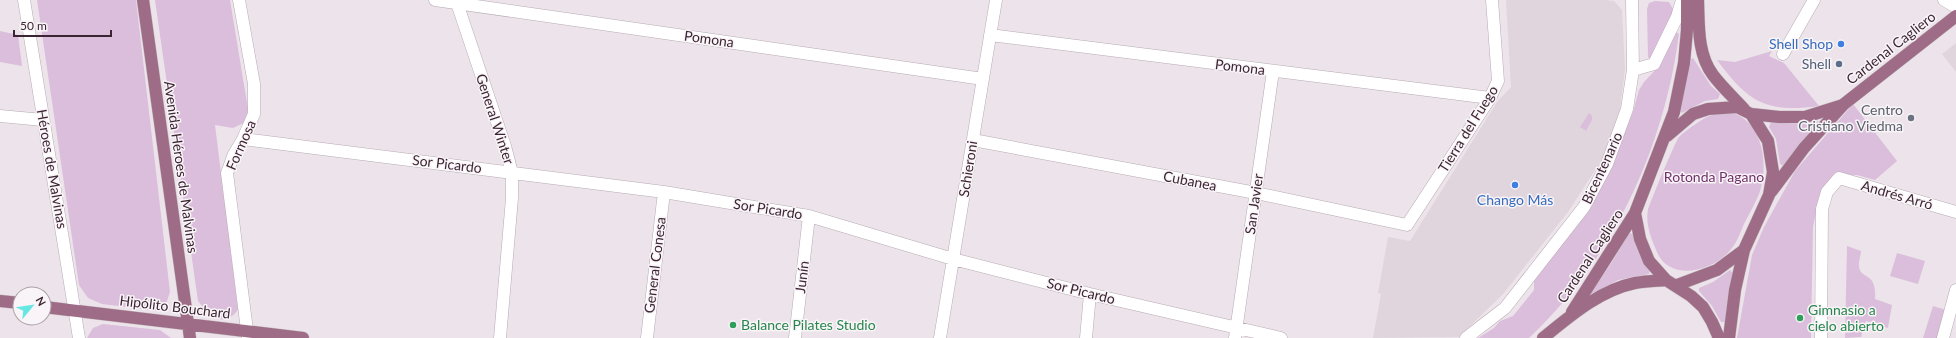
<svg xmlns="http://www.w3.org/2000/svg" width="1956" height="338" viewBox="0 0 1956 338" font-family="Lato,sans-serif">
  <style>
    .built { fill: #e0d5dd }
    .green { fill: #dbbedb }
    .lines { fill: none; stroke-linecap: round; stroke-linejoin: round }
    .minor-casing { stroke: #b7abb3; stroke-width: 13 }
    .major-casing { stroke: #c8c2c6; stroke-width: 13 }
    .minor { stroke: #fff; stroke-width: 12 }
    .major { stroke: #9e6c87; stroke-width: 12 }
    .shop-dot { fill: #3f7fe0; stroke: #f9f4f8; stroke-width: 1.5 }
    .service-dot { fill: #5c6f8a; stroke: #f9f4f8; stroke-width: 1.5 }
    .worship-dot { fill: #6b7280; stroke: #f9f4f8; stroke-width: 1.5 }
    .leisure-dot { fill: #2e9e5b; stroke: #f9f4f8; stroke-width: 1.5 }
    .labels { text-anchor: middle; stroke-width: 3; stroke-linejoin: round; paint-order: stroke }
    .street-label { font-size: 14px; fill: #3c2532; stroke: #f9f4f8 }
    .shop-label { font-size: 14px; fill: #366cbe; stroke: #f9f4f8; text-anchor: end }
    .service-label { font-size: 14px; fill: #4e5e75; stroke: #f9f4f8; text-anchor: end }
    .worship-label { font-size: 14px; fill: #5b616d; stroke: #f9f4f8; text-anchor: end }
    .park-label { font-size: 14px; fill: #70326a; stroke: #f9f4f8 }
    .leisure-label { font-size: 14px; fill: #27864d; stroke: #f9f4f8; text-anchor: start }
  </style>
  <rect width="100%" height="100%" fill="#ece4ea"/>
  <path class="built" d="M 1506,0 L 1605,0 L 1614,1 L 1622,10 L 1625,69 L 1620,109 L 1603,158 L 1568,212 L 1503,294 L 1459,337 L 1373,338 L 1381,294 L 1378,293 L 1388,237 L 1410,241 L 1497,102 L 1511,87 Z
    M 1956,43 L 1956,72 L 1942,54 Z"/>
  <path class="green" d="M 37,0 L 136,0 L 170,292 L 166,304 L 158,311 L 102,304 L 88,298 L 79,285 Z
    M 155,0 L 230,0 L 248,109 L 246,122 L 233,128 L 215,125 L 238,310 C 223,329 210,316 198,301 Z
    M 1655,1 L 1669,2 L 1673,9 L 1671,18 L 1651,60 L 1648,57 L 1647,9 L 1649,3 Z
    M 0,31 L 18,35 L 22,66 L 0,62 Z
    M 1676,32 L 1679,34 C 1664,148 1613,259 1529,338 L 1478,338 L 1494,328 L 1500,321 L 1513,316 L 1534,290 L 1534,278 L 1612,163 L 1633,112 L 1639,90 L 1644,82 L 1659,66 Z
    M 1772,51 L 1769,56 L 1784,63 L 1819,106 C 1766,113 1749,103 1717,60 L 1735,62 Z
    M 1693,58 L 1711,86 L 1720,94 L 1718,99 L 1705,101 L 1682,113 L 1680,111 L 1691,59 Z
    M 1853,104 L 1897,161 L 1875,180 L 1857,175 L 1839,175 L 1823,188 L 1819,197 L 1813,227 L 1811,338 L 1737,338 L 1752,255 L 1764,227 L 1795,171 Z
    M 1589,113 L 1592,116 L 1592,120 L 1586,131 L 1580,127 Z
    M 1733,113 C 1764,124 1769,166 1759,194 C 1755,204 1749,214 1744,224 C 1741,231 1737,242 1732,248 C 1716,270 1672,283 1658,254 C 1652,241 1645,224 1648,210 C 1650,203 1675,142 1679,137 C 1684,132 1704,117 1712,115 C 1718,114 1726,114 1733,113 Z
    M 1818,121 L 1819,125 L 1784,166 L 1780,164 L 1776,139 L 1769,127 L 1771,122 L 1799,124 Z
    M 1629,233 L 1633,234 C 1636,249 1640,259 1650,270 L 1649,274 L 1618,280 L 1592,295 L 1590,293 L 1612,262 Z
    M 1847,246 L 1861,251 C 1861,255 1858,263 1859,267 C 1861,280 1877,271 1875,299 L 1892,305 L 1888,328 L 1866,321 L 1861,337 L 1845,338 Z
    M 1897,253 L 1925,261 L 1918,284 L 1890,276 Z
    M 1730,270 L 1733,273 L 1725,322 L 1721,322 L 1712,306 L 1699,291 L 1699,288 L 1713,282 Z
    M 1933,306 L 1946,310 L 1938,338 L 1923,338 Z
    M 103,324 L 160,330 L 171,338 L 87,338 L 93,328 Z"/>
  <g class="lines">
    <defs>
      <path id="minor" d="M 24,0 L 79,338
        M 239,0 L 254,84 L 254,114 L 243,139 L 234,154 L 227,173 L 248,338
        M 435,0 L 983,79
        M 456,0 L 505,146 L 512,173 L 512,198 L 500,338
        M 1944,0 L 1956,7
        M 990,35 L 1490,98
        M 1783,54 L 1814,0
        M 1633,70 L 1654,64 L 1677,17 L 1682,0
        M 0,116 L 43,120
        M 243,139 L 664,192 L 809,216 L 953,259 L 1090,294 L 1281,338
        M 973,140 L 1256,193 L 1407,225 L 1490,98 L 1498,81 L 1492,0
        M 647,338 L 664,192
        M 795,338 L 809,216
        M 940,338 L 996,0
        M 1086,338 L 1090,294
        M 1235,338 L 1273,71
        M 1466,338 L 1505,308 L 1584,207 L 1607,164 L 1627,109 L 1633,70 L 1632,0
        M 1821,338 L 1822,209 L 1827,192 L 1839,178 L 1956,212
        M 1943,338 L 1956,290"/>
      <path id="major" d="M 143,0 L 190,338
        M 1687,0 L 1687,30 L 1684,63 L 1674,112 L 1635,213 L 1640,239 L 1649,261 L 1666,280 L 1691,296 L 1703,307 L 1712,322 L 1719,338
        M 1698,0 C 1699,24 1697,54 1713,75 C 1722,87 1734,98 1744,109
        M 1751,114 L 1779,117 L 1805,117 L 1843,105
        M 1667,136 L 1693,114 L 1708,109 L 1737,107 L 1751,114 L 1768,141 L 1773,172 L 1769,195 L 1744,250 L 1717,270 L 1677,285
        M 1771,192 L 1804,148 L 1844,104 L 1956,16
        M 0,301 L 20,303
        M 44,307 L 303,338
        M 1572,312 L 1635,213
        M 1543,338 C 1570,316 1600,290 1635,283 C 1646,281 1656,281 1666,280
        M 1729,338 L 1735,290 L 1744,250"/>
    </defs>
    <use href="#minor" class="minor-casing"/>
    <use href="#major" class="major-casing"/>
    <use href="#minor" class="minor"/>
    <use href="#major" class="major"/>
  </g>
  <g class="shop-dot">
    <circle cx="1841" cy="44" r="4"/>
    <circle cx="1515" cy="185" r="4"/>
  </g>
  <circle class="service-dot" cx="1839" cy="64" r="4"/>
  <circle class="worship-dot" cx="1911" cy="118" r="4"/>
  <g class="leisure-dot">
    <circle cx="1800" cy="318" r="4"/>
    <circle cx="733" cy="325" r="4"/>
  </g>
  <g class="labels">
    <g class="street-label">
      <text transform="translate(709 39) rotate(8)" y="5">Pomona</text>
      <text transform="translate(1891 48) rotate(-38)" y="5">Cardenal Cagliero</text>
      <text transform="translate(1240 67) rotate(7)" y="5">Pomona</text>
      <text transform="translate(495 119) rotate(72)" y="5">General Winter</text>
      <text transform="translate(1468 129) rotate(-58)" y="5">Tierra del Fuego</text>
      <text transform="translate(241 145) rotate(-66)" y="5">Formosa</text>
      <text transform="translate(447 164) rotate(7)" y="5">Sor Picardo</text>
      <text transform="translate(181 167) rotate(82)" y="5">Avenida Héroes de Malvinas</text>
      <text transform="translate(1602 168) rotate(-65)" y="5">Bicentenario</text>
      <text transform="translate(52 169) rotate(80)" y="5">Héroes de Malvinas</text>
      <text transform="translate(968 169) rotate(-81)" y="5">Schieroni</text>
      <text transform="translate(1190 181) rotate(11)" y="5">Cubanea</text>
      <text transform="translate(1897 195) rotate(16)" y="5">Andrés Arró</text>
      <text transform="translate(1254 204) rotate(-82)" y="5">San Javier</text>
      <text transform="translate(768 209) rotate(9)" y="5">Sor Picardo</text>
      <text transform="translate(1590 256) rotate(-57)" y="5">Cardenal Cagliero</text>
      <text transform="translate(655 265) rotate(-83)" y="5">General Conesa</text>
      <text transform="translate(802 277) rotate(-83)" y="5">Junín</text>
      <text transform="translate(1081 291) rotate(14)" y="5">Sor Picardo</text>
      <text transform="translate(175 307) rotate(7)" y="5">Hipólito Bouchard</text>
    </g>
    <g class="shop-label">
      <text x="1833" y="49">Shell Shop</text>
      <text x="1515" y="205" text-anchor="middle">Chango Más</text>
    </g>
    <g class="service-label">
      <text x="1831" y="69">Shell</text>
    </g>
    <g class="worship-label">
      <text x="1903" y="115">Centro<tspan x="1903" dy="16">Cristiano Viedma</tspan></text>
    </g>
    <g class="park-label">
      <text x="1714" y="182">Rotonda Pagano</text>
    </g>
    <g class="leisure-label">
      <text x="1808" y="315">Gimnasio a<tspan x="1808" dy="16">cielo abierto</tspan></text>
      <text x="741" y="330">Balance Pilates Studio</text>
    </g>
  </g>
  <g transform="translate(32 306) rotate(61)"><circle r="19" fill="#f9f4f8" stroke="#ada1a9"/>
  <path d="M0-3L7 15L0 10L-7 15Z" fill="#67e7e2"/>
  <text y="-6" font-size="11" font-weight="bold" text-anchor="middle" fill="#3c2532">N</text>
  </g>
  <path d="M14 30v6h97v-6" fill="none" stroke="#3c2532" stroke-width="2"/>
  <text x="20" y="30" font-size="12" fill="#3c2532" stroke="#f9f4f8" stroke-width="3" paint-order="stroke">50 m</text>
</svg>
